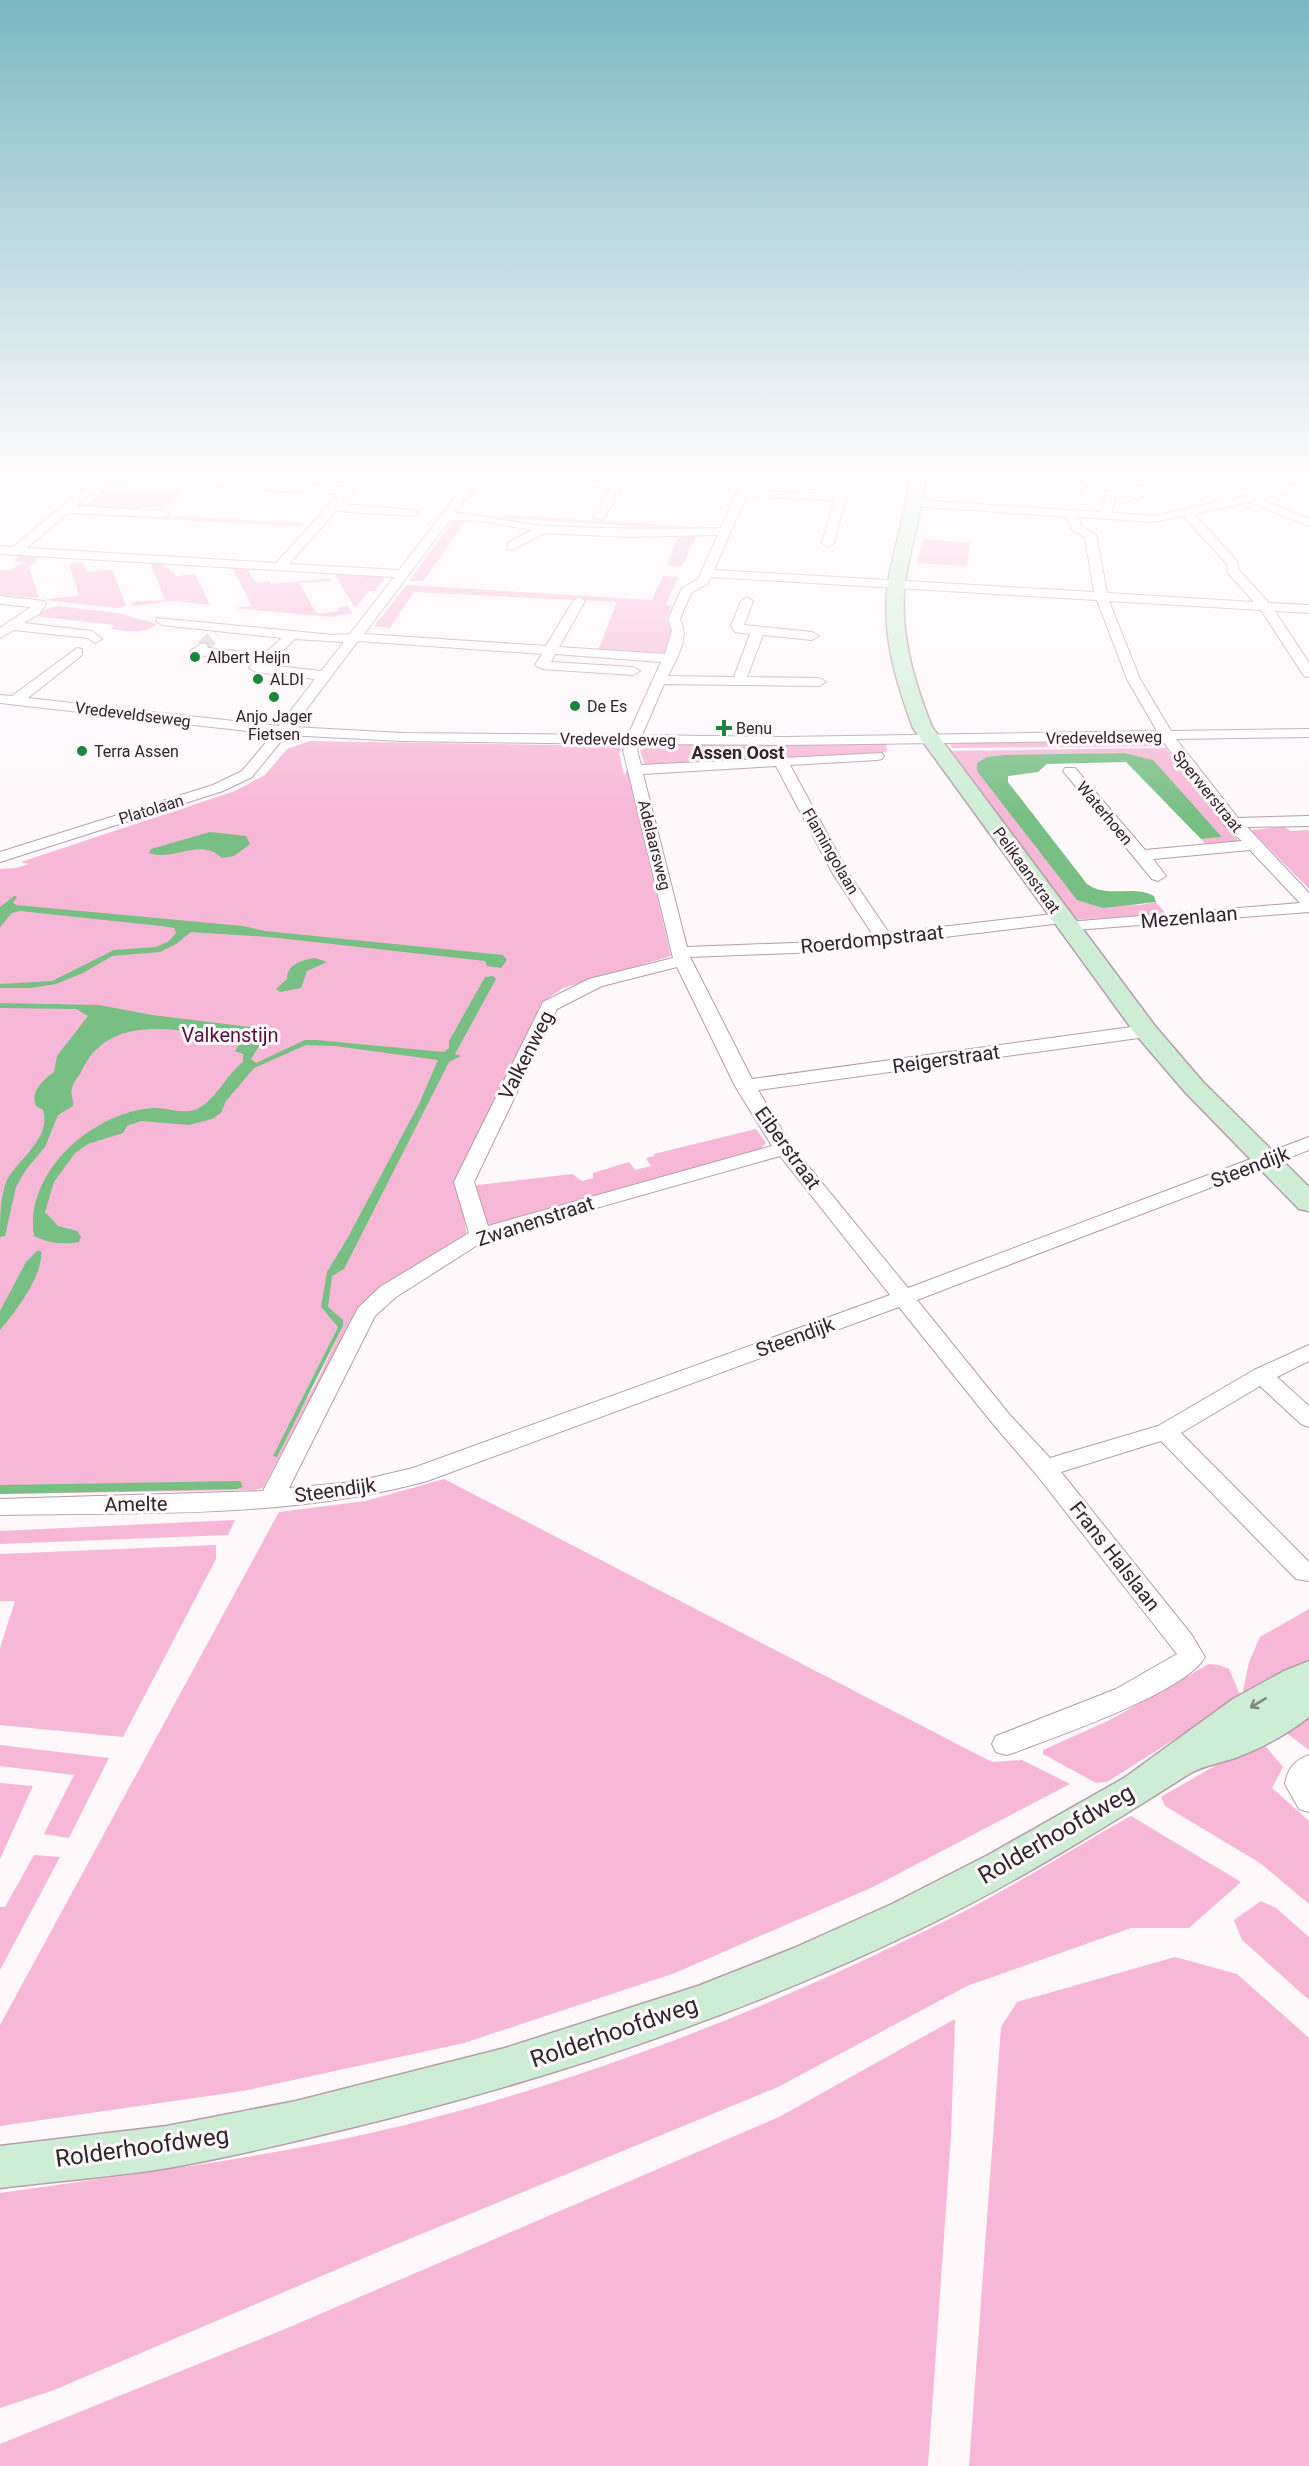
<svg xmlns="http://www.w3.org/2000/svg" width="1309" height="2466" viewBox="0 0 1309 2466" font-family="Roboto,sans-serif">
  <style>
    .green { fill: #f7b7d6; fill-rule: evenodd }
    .water { fill: #78bf84 }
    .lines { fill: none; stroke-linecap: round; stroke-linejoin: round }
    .street-tunnel { stroke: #d5ced1; stroke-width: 13; stroke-dasharray: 13 6; stroke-linecap: butt }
    .street-casing { stroke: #b79ca8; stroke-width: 2 }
    .secondary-casing { stroke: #b79ca8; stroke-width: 3 }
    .street { fill: #fff; fill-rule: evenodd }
    .secondary { fill: #cdeed4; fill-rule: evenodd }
    .oneway { stroke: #7e8a7f }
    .poi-dot { fill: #1a853b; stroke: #fef8fb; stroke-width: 2 }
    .labels { text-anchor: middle; stroke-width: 6; stroke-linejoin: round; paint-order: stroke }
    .far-poi-label { font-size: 16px; fill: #30252a; stroke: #fef8fb; text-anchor: start }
    .far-street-label { font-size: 16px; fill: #30252a; stroke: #fef8fb }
    .far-quarter-label { font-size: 18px; font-weight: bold; fill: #30252a; stroke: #fef8fb }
    .street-label { font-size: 20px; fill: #30252a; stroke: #fef8fb }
    .park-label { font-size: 20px; fill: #59103c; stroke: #fef8fb }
    .near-street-label { font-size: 24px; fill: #30252a; stroke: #fef8fb }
  </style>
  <rect width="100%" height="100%" fill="#fef8fb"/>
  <path class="green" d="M 113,480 L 147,481 L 148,485 L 188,487 L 167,508 L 143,507 L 132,511 L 75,508 L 81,503 L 89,503 L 102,491 L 93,490 Z
    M 72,510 L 305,523 L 301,527 L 68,514 Z
    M 511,515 L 700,527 L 682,567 L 667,566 L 681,529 L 494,518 Z
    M 454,519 L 467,520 L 423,581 L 409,581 Z
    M 923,539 L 970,542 L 967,566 L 917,563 Z
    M 21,554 L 42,556 L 29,567 L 39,598 L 0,595 L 0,570 L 10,570 L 25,562 L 14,561 Z
    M 83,562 L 87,572 L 112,569 L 126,606 L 117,608 L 44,600 L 79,595 L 69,564 Z
    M 150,562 L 161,562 L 176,576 L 195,574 L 210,605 L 173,601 L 133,606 L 131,602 L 165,600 Z
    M 232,567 L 246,568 L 256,583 L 270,581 L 271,584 L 330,578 L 332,581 L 299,583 L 317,614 L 339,611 L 338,608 L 347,606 L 353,613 L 331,617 L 233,608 L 252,606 Z
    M 334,573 L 379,575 L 385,577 L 375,591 L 369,591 L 355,608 Z
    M 663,576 L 678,577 L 666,605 L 672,606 L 666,619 L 672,633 L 664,653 L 598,651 L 617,602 L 414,592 L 390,628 L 374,626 L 407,585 L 652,600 Z
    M 59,606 L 117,613 L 157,624 C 143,635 127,631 111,629 L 114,625 L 35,616 L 46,609 Z
    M 1155,740 L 1164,746 L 952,748 L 949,742 Z
    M 310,741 L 617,746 L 622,750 L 619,752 L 624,776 L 627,770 L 671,956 L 563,988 L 541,1003 L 486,1127 L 458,1182 L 467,1236 L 344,1335 L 263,1488 L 255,1490 L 0,1494 L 0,869 L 16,868 L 29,864 L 21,862 L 235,791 L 265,775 L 287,749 ZM 343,1326 L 316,1383 L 274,1455 L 338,1327 Z
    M 886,744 L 887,751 L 878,754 L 645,766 L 640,750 L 650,745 Z
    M 1166,748 L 1196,790 L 1238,840 L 1238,844 L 1207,846 L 1201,839 L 1222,837 L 1152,760 L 1125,753 L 987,757 L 1077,900 L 1140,905 L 1156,902 L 1166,914 L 1074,920 L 952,751 Z
    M 1284,827 L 1291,831 L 1309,830 L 1309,889 L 1251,830 Z
    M 756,1129 L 766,1143 L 759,1151 L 494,1225 L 484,1222 L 475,1186 L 478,1185 L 572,1174 L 582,1181 L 593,1178 L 593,1173 L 629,1162 L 635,1170 L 651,1166 L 646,1158 L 654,1156 L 654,1154 Z
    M 444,1479 L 992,1762 L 1022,1760 L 1070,1784 L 873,1887 L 675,1973 L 464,2043 L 243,2091 L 0,2126 L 0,2025 L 279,1512 L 366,1501 Z
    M 235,1520 L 228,1535 L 0,1544 L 0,1531 Z
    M 216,1545 L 216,1559 L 123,1737 L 0,1725 L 0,1648 L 15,1601 L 0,1601 L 0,1554 Z
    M 1309,1609 L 1309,1664 L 1242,1696 L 1249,1662 L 1260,1637 Z
    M 1209,1664 L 1219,1665 L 1229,1669 L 1241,1697 L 1107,1782 L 1096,1783 L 1043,1754 L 1043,1750 L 1110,1720 Z
    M 1309,1708 L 1309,1750 L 1281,1729 Z
    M 1262,1742 L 1283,1767 L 1272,1788 L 1309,1821 L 1309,1904 L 1260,1863 L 1165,1806 L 1161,1797 L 1225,1760 Z
    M 0,1745 L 109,1758 L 69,1838 L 44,1834 L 74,1775 L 0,1766 Z
    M 0,1783 L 33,1786 L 0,1859 Z
    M 1131,1816 L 1241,1882 L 1189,1928 L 1131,1928 L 967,1986 L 778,2087 L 385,2249 L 54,2390 L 0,2408 L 0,2193 C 135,2173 272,2158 405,2125 C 591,2079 776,2006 947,1920 C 1010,1889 1070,1850 1131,1816 Z
    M 34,1855 L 60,1857 L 0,1970 L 0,1907 L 5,1907 Z
    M 1261,1901 L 1276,1908 L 1309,1937 L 1309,2000 L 1242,1940 L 1234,1920 Z
    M 1175,1957 L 1237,1974 L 1309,2038 L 1309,2466 L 969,2466 L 1001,2027 L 1017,2002 Z
    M 955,2019 L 951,2136 L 928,2466 L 0,2466 L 0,2444 L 278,2332 L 779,2117 Z"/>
  <path class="water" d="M 1125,753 L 1153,760 L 1222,837 L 1201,839 L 1126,762 L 1047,764 L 1038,772 L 1008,776 L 1008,782 L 1087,884 C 1108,899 1133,884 1154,896 L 1156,902 L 1103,908 L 1077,900 L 977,771 L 977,763 L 987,757 L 1005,755 Z
    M 210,832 L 246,836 L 250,844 L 234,856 L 222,858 C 199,837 175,862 149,853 L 151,849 Z
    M 14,896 L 17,897 L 13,903 L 16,905 L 243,926 L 265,931 L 503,955 L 507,960 L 501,968 L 487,966 L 485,961 L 269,937 L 191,932 L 176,944 L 160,952 L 112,956 L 83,973 L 56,984 L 31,988 L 0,988 L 0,984 L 52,981 L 114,950 L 156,947 L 169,941 L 176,933 L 174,928 L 161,926 L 20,911 L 12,913 L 0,927 L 0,907 Z
    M 315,958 L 327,962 L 307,971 L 301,988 L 280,992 L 276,989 L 287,979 C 287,964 302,960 315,958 Z
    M 493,976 L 496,979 L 455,1054 L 461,1056 L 449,1062 L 344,1269 L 332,1276 L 328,1307 L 343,1320 L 343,1326 L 277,1457 L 273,1456 L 338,1327 L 321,1307 L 327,1272 L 347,1239 L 419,1104 L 438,1060 L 335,1046 L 306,1045 L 254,1068 L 226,1101 L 221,1113 L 212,1119 L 189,1125 L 141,1121 L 127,1126 L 123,1133 L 88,1144 L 75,1153 L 54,1182 L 45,1212 L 58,1226 L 77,1231 L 81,1237 L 79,1242 C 65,1245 47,1243 34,1236 C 24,1172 93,1112 153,1108 C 168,1107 185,1116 199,1108 C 218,1097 226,1075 243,1062 L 243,1054 L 235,1051 L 239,1045 C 232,1035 208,1033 196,1032 C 149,1026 103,1024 81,1072 C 78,1077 73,1083 72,1088 C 70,1094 74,1100 73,1106 L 58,1115 L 45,1147 L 25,1171 L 16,1187 L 5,1236 L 0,1237 C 0,1218 0,1199 6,1182 C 17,1159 52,1139 43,1110 L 36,1106 C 30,1091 43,1080 54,1072 L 57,1056 L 88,1016 L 76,1009 L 0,1008 L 0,1003 L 99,1005 L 152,1015 L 258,1028 L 267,1033 L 251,1059 L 256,1063 L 305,1040 L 316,1040 L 444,1052 L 449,1048 L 449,1041 L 485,977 Z
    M 37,1251 L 41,1251 C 44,1274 15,1313 0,1330 L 0,1311 L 26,1262 Z
    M 240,1481 L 243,1487 L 237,1489 L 0,1494 L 0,1485 Z"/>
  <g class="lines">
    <path class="street-tunnel" d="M 202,647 L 217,634"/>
    <defs>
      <path id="street" d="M 358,473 L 369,473 L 342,504 L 413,510 L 419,513 L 413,516 L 336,511 L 289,564 L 399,570 L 474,473 L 485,473 L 455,513 C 486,515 516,524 546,526 C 605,529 663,529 721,528 L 745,473 L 756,473 L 749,490 L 844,495 L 846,497 L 834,543 L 828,547 L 822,543 L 834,500 L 746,497 L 714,570 L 1094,592 L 1085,537 L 1072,530 L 1067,517 L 917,506 L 911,503 L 917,500 L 1101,512 L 1106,492 L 1124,488 L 1143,496 L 1137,499 L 1123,495 L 1115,496 L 1112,513 L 1153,516 L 1309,482 L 1309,488 L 1261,499 L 1309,519 L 1309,526 L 1249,502 L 1194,514 L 1237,561 L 1238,569 L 1269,603 L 1309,605 L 1309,613 L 1275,611 L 1309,663 L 1309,677 L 1304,676 L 1261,610 L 1109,601 L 1140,679 L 1171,731 L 1309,729 L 1309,737 L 1176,739 L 1238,818 L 1309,816 L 1309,826 L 1247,827 L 1309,893 L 1309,912 L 1062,931 L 1060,927 L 1068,922 L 1300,903 L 1250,850 L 1153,859 L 1166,876 L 1158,881 L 1152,879 L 1063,771 L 1065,768 L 1075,768 L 1145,850 L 1242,841 L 1225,826 L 1162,740 L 785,745 L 639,744 L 637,750 L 641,765 L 882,753 L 884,756 L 882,759 L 877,760 L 790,765 L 849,874 L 889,933 L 1062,913 L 1070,918 L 1062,923 L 818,952 L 690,957 L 752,1079 L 1146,1025 L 1155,1031 L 1146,1037 L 758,1090 L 791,1145 L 908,1288 L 1309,1137 L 1309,1150 L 917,1300 L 1009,1414 L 1050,1458 L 1158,1426 L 1254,1370 L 1309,1345 L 1309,1361 L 1277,1377 L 1309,1406 L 1309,1427 L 1301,1424 L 1260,1386 L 1181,1433 L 1309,1562 L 1309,1581 L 1296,1579 L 1161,1441 L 1061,1472 L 1191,1634 L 1205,1657 C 1185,1693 1057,1736 1016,1752 L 1006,1755 L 996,1752 L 992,1744 L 996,1736 L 1116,1689 L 1177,1654 L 1036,1474 L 993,1424 L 899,1307 L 427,1481 C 289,1519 142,1512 0,1515 L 0,1499 L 263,1491 L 358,1308 L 380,1287 L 469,1233 L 454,1182 L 543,1002 L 589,979 L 673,958 L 623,750 L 625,744 L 402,741 L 286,735 L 252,777 L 223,791 L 0,862 L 0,852 L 213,785 L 242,771 L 273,734 L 0,703 L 0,695 L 12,696 L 77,648 L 82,649 L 82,655 L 28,698 L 279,726 L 315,679 L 256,672 L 249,668 L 256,661 L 197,655 L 190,651 L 202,643 L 207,644 L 208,648 L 264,654 L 282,638 L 162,625 L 156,621 L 157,618 L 333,635 L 350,634 L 394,577 L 0,554 L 0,546 L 13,547 L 93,480 L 109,475 L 345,487 ZM 110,481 L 339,494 L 276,563 L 27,548 L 68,513 L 163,517 L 169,514 L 163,511 L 76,506 L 101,484 ZM 1183,516 L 1227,564 L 1228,573 L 1254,602 L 1107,593 L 1096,535 L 1081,526 L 1079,517 L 1153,522 ZM 450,520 L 482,521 L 532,530 L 508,543 L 508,549 L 512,550 L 545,533 L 629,537 L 718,535 L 698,579 L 682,588 L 668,619 L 672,630 L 665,654 L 559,647 L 585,601 L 579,597 L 573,601 L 546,646 L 364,634 ZM 711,577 L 1097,600 L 1127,679 L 1157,731 L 785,737 L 642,735 L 664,684 L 819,686 L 826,682 L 819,678 L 747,677 L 763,635 L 812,640 L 819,636 L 812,632 L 744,625 L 753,601 L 747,597 L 741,601 L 731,626 L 735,632 L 750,634 L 734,677 L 668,676 C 677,657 690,639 680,619 L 691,593 L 707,584 ZM 295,639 L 344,642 L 321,671 L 267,665 ZM 358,641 L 542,654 L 535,665 L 542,669 L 633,675 L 640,671 L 633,667 L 551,662 L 555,654 L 661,662 L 628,735 L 402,733 L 293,727 ZM 776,766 L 833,874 L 873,935 L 818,942 L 687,947 L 643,774 ZM 677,967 L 735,1086 L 772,1146 L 488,1226 L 474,1182 L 557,1009 L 602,986 ZM 780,1156 L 890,1295 L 413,1468 L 354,1482 L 289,1488 L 375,1316 L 396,1297 L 487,1239 Z
        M 581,473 L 592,473 L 588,481 L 614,482 L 619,473 L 630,473 L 603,520 L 593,518 L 611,488 L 577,486 L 575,484 Z
        M 992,473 L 1070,478 L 1088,486 L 1082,489 L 1068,484 L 995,479 L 989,476 Z
        M 1108,473 C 1122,473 1126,478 1136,479 C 1150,481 1160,470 1174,475 L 1136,486 Z
        M 1199,473 L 1220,473 L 1194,479 L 1194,475 Z
        M 0,596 L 44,601 L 46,604 L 39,614 L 24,623 L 92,631 L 102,639 L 95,643 L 88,638 L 14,630 L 0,638 L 0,628 L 31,607 L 0,604 Z
        M 1309,1755 L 1309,1812 L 1299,1809 L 1285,1784 C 1287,1769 1295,1760 1309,1755 Z"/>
      <path id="secondary" d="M 911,473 L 926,473 C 923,511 910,546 905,583 C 899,633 914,681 932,727 L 1155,1026 L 1203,1082 L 1309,1187 L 1309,1211 L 1299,1209 L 1185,1092 L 1137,1036 L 913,728 C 896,682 881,633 888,583 C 894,546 907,511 911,473 Z
        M 1309,1661 L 1309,1717 C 1286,1735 1262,1748 1235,1758 C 1220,1763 1202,1766 1189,1774 C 1101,1830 1013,1884 920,1929 C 740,2016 548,2080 354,2127 C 293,2142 231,2157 168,2168 C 112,2177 56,2181 0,2188 L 0,2146 L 167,2126 L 296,2101 L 505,2048 L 698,1986 L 794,1948 L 892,1904 L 988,1855 L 1124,1778 L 1233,1699 L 1284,1671 Z"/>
    </defs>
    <use href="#street" class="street-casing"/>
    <use href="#secondary" class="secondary-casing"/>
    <use href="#street" class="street"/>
    <use href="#secondary" class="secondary"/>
  </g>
  <defs><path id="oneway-shaft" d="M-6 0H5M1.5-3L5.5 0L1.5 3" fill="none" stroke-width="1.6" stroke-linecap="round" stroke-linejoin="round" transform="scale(1.5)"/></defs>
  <use class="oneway" href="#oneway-shaft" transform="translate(1258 1703) rotate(149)"/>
  <linearGradient id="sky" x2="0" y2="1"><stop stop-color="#7bb8c0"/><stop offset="0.58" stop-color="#fffcfd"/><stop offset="1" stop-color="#fffcfd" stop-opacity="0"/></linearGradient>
  <rect width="1309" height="819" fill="url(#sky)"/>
  <g class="poi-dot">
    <circle cx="195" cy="657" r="6"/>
    <circle cx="258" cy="679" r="6"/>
    <circle cx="274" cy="697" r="6"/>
    <circle cx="575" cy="706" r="6"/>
    <path d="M721 719h6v6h6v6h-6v6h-6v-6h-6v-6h6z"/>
    <circle cx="82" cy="751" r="6"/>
  </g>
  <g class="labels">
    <g class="far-poi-label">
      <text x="207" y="663">Albert Heijn</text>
      <text x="270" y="685">ALDI</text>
      <text x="587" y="712">De Es</text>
      <text x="274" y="722" text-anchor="middle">Anjo Jager<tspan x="274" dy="18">Fietsen</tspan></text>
      <text x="736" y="734">Benu</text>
      <text x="94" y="757">Terra Assen</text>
    </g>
    <g class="far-street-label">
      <text transform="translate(133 714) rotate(7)" y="6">Vredeveldseweg</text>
      <text transform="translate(1104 737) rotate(-1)" y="6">Vredeveldseweg</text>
      <text transform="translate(618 739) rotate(1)" y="6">Vredeveldseweg</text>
      <text transform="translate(1208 791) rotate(51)" y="6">Sperwerstraat</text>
      <text transform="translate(151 809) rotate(-17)" y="6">Platolaan</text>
      <text transform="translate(1105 813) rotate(50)" y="6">Waterhoen</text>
      <text transform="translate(655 845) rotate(76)" y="6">Adelaarsweg</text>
      <text transform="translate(831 851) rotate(60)" y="6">Flamingolaan</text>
      <text transform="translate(1027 870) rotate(54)" y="6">Pelikaanstraat</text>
    </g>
    <g class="far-quarter-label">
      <text x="738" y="759">Assen Oost</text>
    </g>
    <g class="street-label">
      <text transform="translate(1189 917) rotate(-5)" y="7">Mezenlaan</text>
      <text transform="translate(872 939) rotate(-6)" y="7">Roerdompstraat</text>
      <text transform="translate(526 1055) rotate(-63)" y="7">Valkenweg</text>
      <text transform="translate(946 1059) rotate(-8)" y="7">Reigerstraat</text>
      <text transform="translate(788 1148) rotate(54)" y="7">Eiberstraat</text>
      <text transform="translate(1250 1167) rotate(-21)" y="7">Steendijk</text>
      <text transform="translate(535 1221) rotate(-18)" y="7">Zwanenstraat</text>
      <text transform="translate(795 1337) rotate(-20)" y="7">Steendijk</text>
      <text transform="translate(335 1490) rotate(-8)" y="7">Steendijk</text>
      <text transform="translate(136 1504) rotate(-1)" y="7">Amelte</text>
      <text transform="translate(1115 1556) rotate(52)" y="7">Frans Halslaan</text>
    </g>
    <g class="park-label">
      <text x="230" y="1042">Valkenstijn</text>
    </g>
    <g class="near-street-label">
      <text transform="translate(1056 1834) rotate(-30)" y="8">Rolderhoofdweg</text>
      <text transform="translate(614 2032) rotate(-19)" y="8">Rolderhoofdweg</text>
      <text transform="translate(142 2147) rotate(-8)" y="8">Rolderhoofdweg</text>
    </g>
  </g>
</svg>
